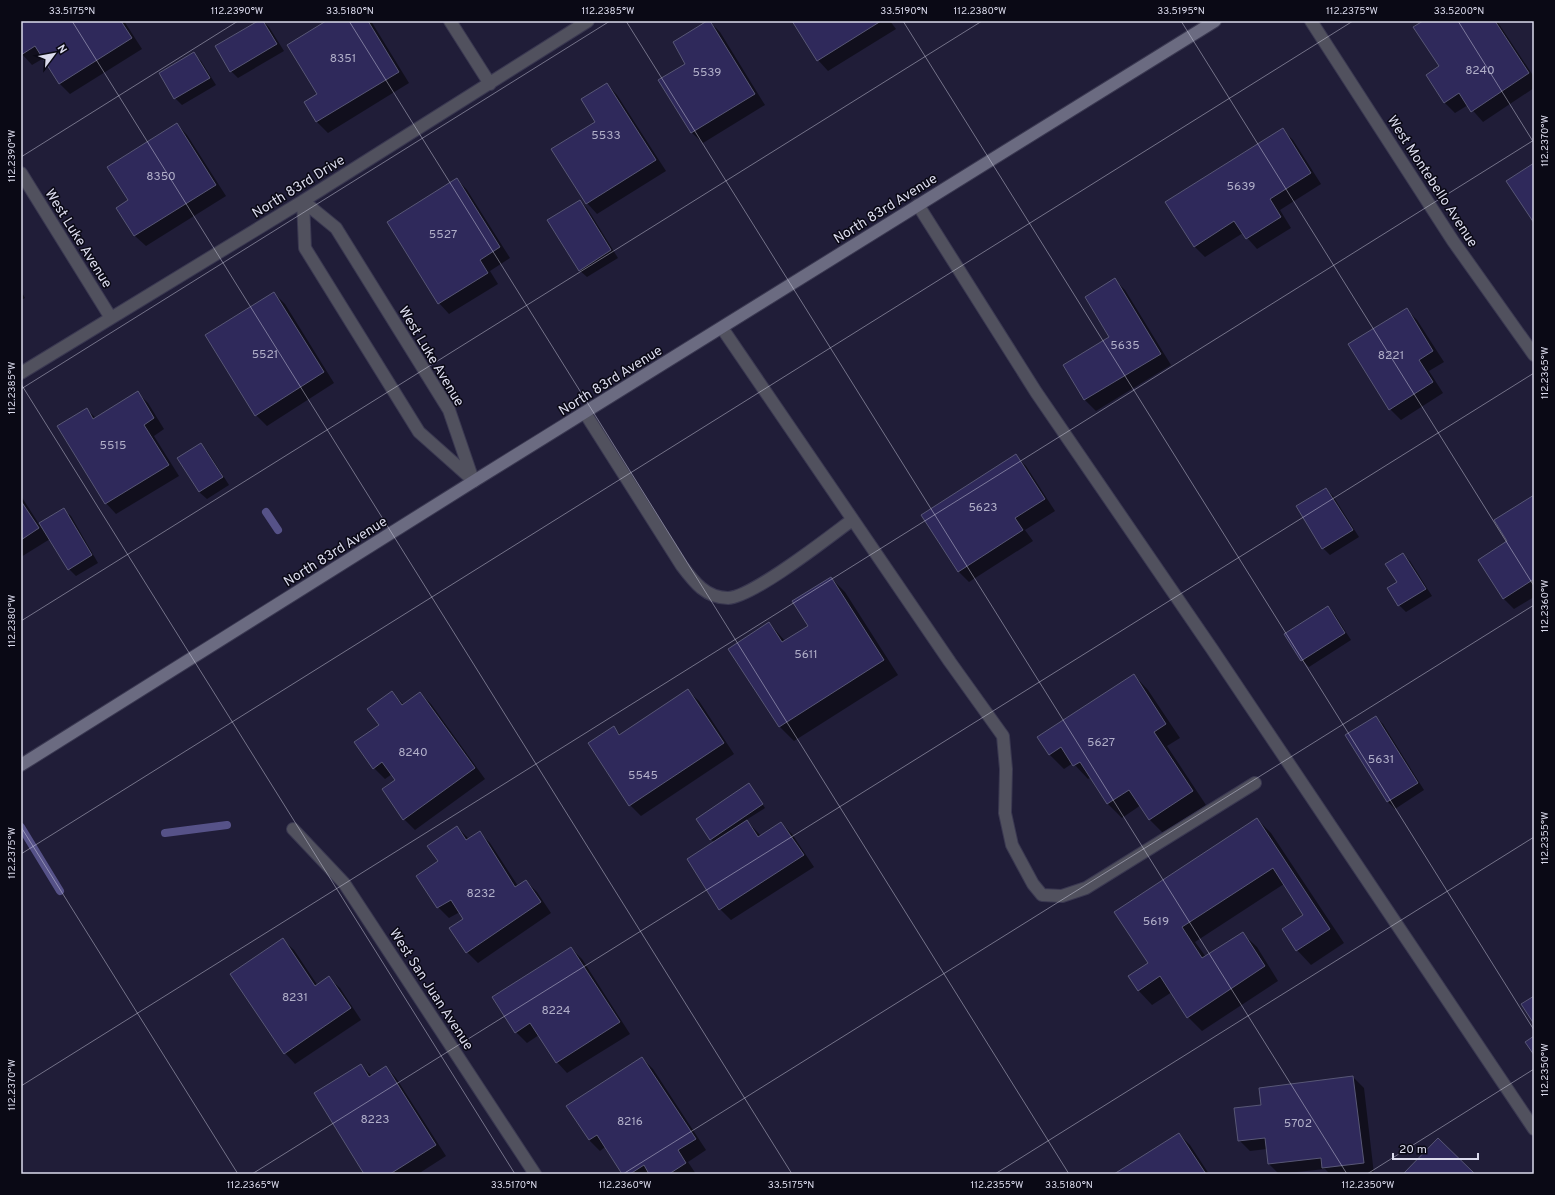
<svg xmlns="http://www.w3.org/2000/svg" width="1555" height="1195" viewBox="0 0 1555 1195" font-family="Overpass,sans-serif">
  <style>
    .shadow { fill: #0007 }
    .lines { fill: none; stroke-linecap: round; stroke-linejoin: round }
    .stream { stroke: #565288; stroke-width: 8 }
    .building { fill: #2f295b; stroke: #585776 }
    .service-casing { stroke: #3a3851; stroke-width: 14 }
    .minor-casing { stroke: #3a3851; stroke-width: 14 }
    .secondary-casing { stroke: #3a3851; stroke-width: 14 }
    .service { stroke: #51515e; stroke-width: 12 }
    .minor { stroke: #51515e; stroke-width: 12 }
    .secondary { stroke: #6b6b81; stroke-width: 12 }
    .ticks { fill: none; stroke: #dbdbed; stroke-width: 1; stroke-opacity: 0.45 }
    .labels { text-anchor: middle; stroke-width: 3; stroke-linejoin: round; paint-order: stroke }
    .number-label { font-size: 12px; fill: #b0aec8 }
    .street-label { font-size: 14px; fill: #dbdbed; stroke: #0a0915 }
    .neatline { fill: none; stroke: #dbdbed; stroke-width: 1.5 }
    .ticks-label { font-size: 10px; text-anchor: middle; fill: #dbdbed }
  </style>
  <rect width="100%" height="100%" fill="#201d38"/>
  <path class="shadow" d="M 21,21 L 124,21 L 142,49 L 70,94 L 59,83 L 44,58 L 32,65 L 21,53 Z
    M 260,21 L 263,21 L 269,27 L 284,51 L 238,78 L 231,71 L 216,47 Z
    M 328,21 L 371,21 L 409,83 L 328,133 L 317,122 L 306,103 L 319,95 Z
    M 709,21 L 720,32 L 765,105 L 703,143 L 692,133 L 660,80 L 687,64 Z
    M 793,21 L 890,21 L 896,29 L 828,71 L 818,60 Z
    M 1425,21 L 1497,21 L 1534,77 L 1534,88 L 1483,122 L 1468,105 L 1455,113 L 1444,102 L 1440,67 Z
    M 194,54 L 201,61 L 216,85 L 182,105 L 175,98 Z
    M 607,84 L 617,95 L 666,171 L 597,214 L 587,203 L 596,122 Z
    M 177,124 L 187,135 L 226,196 L 146,246 L 135,236 L 117,208 L 129,200 Z
    M 1282,129 L 1293,140 L 1321,184 L 1280,210 L 1291,228 L 1257,249 L 1243,233 L 1205,257 L 1194,246 Z
    M 457,179 L 467,190 L 510,258 L 490,271 L 498,284 L 449,314 L 439,303 Z
    M 580,201 L 587,208 L 618,258 L 587,277 L 579,270 Z
    M 1115,280 L 1125,290 L 1171,365 L 1096,411 L 1085,400 L 1064,365 L 1111,337 Z
    M 21,291 L 25,298 L 21,300 Z
    M 274,293 L 285,304 L 334,383 L 267,426 L 256,415 Z
    M 1406,309 L 1417,320 L 1444,362 L 1429,371 L 1443,393 L 1401,420 L 1390,409 Z
    M 138,393 L 148,403 L 164,429 L 154,436 L 179,476 L 116,514 L 106,503 L 86,409 L 96,418 Z
    M 201,444 L 208,452 L 229,485 L 207,499 L 199,492 Z
    M 1015,455 L 1026,466 L 1055,511 L 1025,530 L 1033,541 L 969,582 L 958,571 Z
    M 1326,489 L 1333,496 L 1359,537 L 1330,555 L 1323,548 Z
    M 21,496 L 39,524 L 63,509 L 71,516 L 98,563 L 76,576 L 69,569 L 50,539 L 21,557 Z
    M 1534,496 L 1534,597 L 1514,609 L 1503,598 L 1509,542 Z
    M 1403,554 L 1410,561 L 1432,596 L 1406,612 L 1399,605 L 1398,583 Z
    M 831,578 L 845,592 L 898,675 L 794,741 L 780,727 L 730,649 L 769,623 L 785,641 L 809,626 Z
    M 1328,607 L 1335,615 L 1351,640 L 1309,667 L 1302,660 Z
    M 1134,675 L 1148,690 L 1180,738 L 1167,746 L 1206,805 L 1163,833 L 1149,819 L 1141,805 L 1122,818 L 1108,804 L 1091,777 L 1088,779 L 1073,763 L 1064,769 L 1050,755 L 1039,738 Z
    M 688,691 L 699,701 L 734,754 L 641,816 L 630,805 L 589,743 L 613,727 L 621,735 Z
    M 392,692 L 404,705 L 420,693 L 431,704 L 485,779 L 415,830 L 404,819 L 396,780 L 392,774 L 385,779 L 374,768 L 356,743 L 380,726 Z
    M 1376,717 L 1383,724 L 1424,790 L 1395,809 L 1388,802 L 1346,736 Z
    M 752,788 L 765,808 L 746,820 L 761,836 L 781,823 L 792,834 L 814,867 L 731,920 L 720,909 L 714,842 L 710,839 Z
    M 1257,819 L 1271,833 L 1344,943 L 1311,965 L 1297,950 L 1305,915 L 1284,884 L 1195,942 L 1206,957 L 1242,933 L 1257,947 L 1278,981 L 1202,1031 L 1188,1017 L 1172,992 L 1152,1005 L 1138,990 L 1149,963 Z
    M 457,827 L 469,839 L 479,832 L 490,843 L 518,886 L 526,881 L 537,892 L 551,913 L 478,963 L 467,952 L 464,919 L 460,912 L 449,918 L 438,907 L 440,862 Z
    M 283,940 L 294,950 L 318,986 L 329,978 L 340,988 L 361,1020 L 295,1064 L 285,1053 Z
    M 571,948 L 582,959 L 630,1034 L 567,1073 L 557,1062 L 539,1035 L 527,1043 L 516,1032 Z
    M 642,1058 L 653,1069 L 706,1150 L 688,1162 L 696,1174 L 623,1174 L 605,1147 L 600,1151 L 589,1140 L 568,1106 Z
    M 361,1065 L 372,1076 L 386,1067 L 396,1078 L 446,1156 L 418,1174 L 366,1174 Z
    M 1353,1077 L 1364,1088 L 1374,1174 L 1330,1174 L 1325,1169 L 1279,1174 L 1269,1164 L 1267,1149 L 1250,1151 L 1239,1140 Z
    M 1179,1134 L 1190,1145 L 1209,1174 L 1116,1174 Z"/>
  <g class="lines">
    <path class="stream" d="M 266,512 L 278,530
      M 21,827 L 60,891
      M 165,833 L 227,825"/>
  </g>
  <path class="building" d="M 21,21 L 121,21 L 132,38 L 59,84 L 35,46 L 21,55 Z
    M 258,21 L 263,21 L 277,44 L 230,72 L 215,46 Z
    M 326,21 L 368,21 L 399,72 L 316,122 L 304,102 L 317,94 L 287,45 Z
    M 707,21 L 710,21 L 755,94 L 691,133 L 658,80 L 685,64 L 673,42 Z
    M 792,21 L 881,21 L 817,61 Z
    M 1423,21 L 1495,21 L 1529,73 L 1471,112 L 1459,93 L 1444,103 L 1426,75 L 1439,66 L 1413,27 Z
    M 194,52 L 210,78 L 174,99 L 159,73 Z
    M 607,83 L 656,160 L 586,204 L 551,149 L 595,122 L 581,99 Z
    M 177,123 L 216,185 L 134,236 L 116,208 L 128,200 L 107,167 Z
    M 1283,128 L 1311,173 L 1270,199 L 1281,217 L 1246,239 L 1234,221 L 1194,247 L 1165,202 Z
    M 1534,163 L 1534,223 L 1506,181 Z
    M 457,178 L 500,247 L 480,260 L 488,273 L 438,304 L 387,222 Z
    M 580,200 L 611,250 L 579,271 L 547,220 Z
    M 1115,278 L 1161,354 L 1084,400 L 1063,365 L 1109,337 L 1085,297 Z
    M 274,292 L 324,372 L 255,416 L 205,335 Z
    M 1407,308 L 1433,351 L 1419,360 L 1433,382 L 1389,410 L 1348,344 Z
    M 138,391 L 154,418 L 144,425 L 169,465 L 105,504 L 57,426 L 87,408 L 93,419 Z
    M 201,443 L 223,477 L 199,492 L 177,458 Z
    M 1016,454 L 1045,499 L 1015,518 L 1023,530 L 958,572 L 921,515 Z
    M 1326,488 L 1353,530 L 1322,549 L 1296,506 Z
    M 1534,495 L 1534,579 L 1503,599 L 1478,560 L 1507,541 L 1494,520 Z
    M 21,501 L 39,528 L 21,540 Z
    M 64,508 L 92,555 L 68,570 L 39,523 Z
    M 1403,553 L 1426,589 L 1398,606 L 1387,588 L 1397,582 L 1385,564 Z
    M 831,577 L 884,660 L 779,727 L 728,649 L 769,622 L 782,642 L 808,626 L 792,601 Z
    M 1328,606 L 1345,633 L 1301,661 L 1284,634 Z
    M 1134,674 L 1166,724 L 1154,732 L 1193,791 L 1149,820 L 1129,790 L 1107,804 L 1080,762 L 1073,766 L 1061,747 L 1049,755 L 1037,737 Z
    M 688,689 L 724,743 L 629,806 L 588,743 L 614,726 L 619,735 Z
    M 392,691 L 402,705 L 420,692 L 475,768 L 403,820 L 382,789 L 395,780 L 382,762 L 373,769 L 354,742 L 379,725 L 367,709 Z
    M 1376,716 L 1418,783 L 1387,802 L 1345,735 Z
    M 749,783 L 763,804 L 710,840 L 696,819 Z
    M 1257,818 L 1330,929 L 1296,951 L 1282,929 L 1303,915 L 1273,868 L 1182,927 L 1202,958 L 1243,932 L 1265,966 L 1187,1018 L 1160,976 L 1138,991 L 1128,976 L 1148,963 L 1114,912 Z
    M 747,820 L 758,837 L 781,822 L 804,855 L 719,910 L 687,859 Z
    M 457,826 L 466,840 L 480,831 L 515,887 L 526,880 L 541,902 L 466,953 L 449,928 L 463,919 L 451,900 L 437,908 L 416,876 L 438,861 L 427,846 Z
    M 283,938 L 315,986 L 329,976 L 351,1008 L 284,1054 L 230,974 Z
    M 571,947 L 620,1022 L 556,1063 L 530,1023 L 515,1033 L 492,997 Z
    M 1534,996 L 1534,1024 L 1521,1004 Z
    M 1534,1036 L 1534,1055 L 1525,1042 Z
    M 642,1057 L 696,1139 L 678,1150 L 686,1163 L 669,1174 L 649,1174 L 644,1165 L 630,1174 L 622,1174 L 597,1135 L 589,1140 L 566,1106 Z
    M 361,1064 L 369,1077 L 386,1066 L 436,1145 L 390,1174 L 364,1174 L 314,1093 Z
    M 1353,1076 L 1364,1163 L 1322,1168 L 1321,1158 L 1268,1164 L 1265,1138 L 1238,1141 L 1234,1108 L 1261,1105 L 1259,1088 Z
    M 1179,1133 L 1206,1174 L 1114,1174 Z
    M 1438,1138 L 1475,1174 L 1403,1174 Z"/>
  <g class="lines">
    <defs>
      <path id="service" d="M 722,328 L 950,662 L 1003,736 L 1006,769 L 1005,813 L 1012,845 L 1033,884 L 1042,895 L 1062,896 L 1086,888 L 1255,783
        M 585,413 L 682,566 C 694,582 706,598 728,598 C 753,597 829,537 852,520"/>
      <path id="minor" d="M 450,21 L 490,84
        M 1311,21 L 1453,241 L 1534,355
        M 21,173 L 111,318
        M 303,201 L 305,248 L 419,432 L 474,481
        M 303,201 L 336,228 L 449,410 L 473,480
        M 918,205 L 1036,392 L 1212,649 L 1534,1129
        M 21,373 L 303,201 L 588,21
        M 293,829 L 344,883 L 535,1174"/>
      <path id="secondary" d="M 21,765 L 474,481 L 1215,21"/>
    </defs>
    <use href="#service" class="service-casing"/>
    <use href="#minor" class="minor-casing"/>
    <use href="#secondary" class="secondary-casing"/>
    <use href="#service" class="service"/>
    <use href="#minor" class="minor"/>
    <use href="#secondary" class="secondary"/>
  </g>
  <path class="ticks" d="M 72,21 L 792,1174M 349,21 L 1069,1174M 626,21 L 1347,1174M 903,21 L 1534,1030M 1181,21 L 1534,586M 1458,21 L 1534,143M 21,157 L 238,21M 21,384 L 515,1174M 21,389 L 610,21M 21,621 L 982,21M 21,827 L 238,1174M 21,854 L 1353,21M 21,1086 L 1534,140M 252,1174 L 1534,373M 623,1174 L 1534,605M 995,1174 L 1534,837M 1367,1174 L 1534,1069"/>
  <g class="labels">
    <g class="number-label">
      <text x="343" y="62">8351</text>
      <text x="1480" y="74">8240</text>
      <text x="707" y="76">5539</text>
      <text x="606" y="139">5533</text>
      <text x="161" y="180">8350</text>
      <text x="1241" y="190">5639</text>
      <text x="443" y="238">5527</text>
      <text x="1125" y="349">5635</text>
      <text x="265" y="358">5521</text>
      <text x="1391" y="359">8221</text>
      <text x="113" y="449">5515</text>
      <text x="983" y="511">5623</text>
      <text x="806" y="658">5611</text>
      <text x="1101" y="746">5627</text>
      <text x="413" y="756">8240</text>
      <text x="1381" y="763">5631</text>
      <text x="643" y="779">5545</text>
      <text x="481" y="897">8232</text>
      <text x="1156" y="925">5619</text>
      <text x="295" y="1001">8231</text>
      <text x="556" y="1014">8224</text>
      <text x="375" y="1123">8223</text>
      <text x="630" y="1125">8216</text>
      <text x="1298" y="1127">5702</text>
    </g>
    <g class="street-label">
      <text transform="translate(1433 181) rotate(57)" y="5">West Montebello Avenue</text>
      <text transform="translate(298 186) rotate(-32)" y="5">North 83rd Drive</text>
      <text transform="translate(885 208) rotate(-32)" y="5">North 83rd Avenue</text>
      <text transform="translate(79 238) rotate(58)" y="5">West Luke Avenue</text>
      <text transform="translate(432 356) rotate(59)" y="5">West Luke Avenue</text>
      <text transform="translate(610 380) rotate(-32)" y="5">North 83rd Avenue</text>
      <text transform="translate(335 551) rotate(-32)" y="5">North 83rd Avenue</text>
      <text transform="translate(432 989) rotate(57)" y="5">West San Juan Avenue</text>
    </g>
  </g>
  <rect width="1555" height="1195" fill="none" stroke="#0a0915" stroke-width="44"/>
  <g transform="translate(54 54) rotate(58)" stroke="#0a0915" stroke-width="3" paint-order="stroke">
  <path d="M0-3L7 15L0 10L-7 15Z" fill="#dbdbed"/>
  <text y="-6" font-size="11" font-weight="bold" text-anchor="middle" fill="#dbdbed">N</text>
  </g>
  <path d="M1393 1153v6h85v-6" fill="none" stroke="#dbdbed" stroke-width="2"/>
  <text x="1399" y="1153" font-size="12" fill="#dbdbed" stroke="#0a0915" stroke-width="3" paint-order="stroke">20 m</text>
  <rect x="22" y="22" width="1511" height="1151" class="neatline"/>
  <g class="ticks-label">
    <text x="72" y="14">33.5175°N</text>
    <text x="237" y="14">112.2390°W</text>
    <text x="350" y="14">33.5180°N</text>
    <text x="608" y="14">112.2385°W</text>
    <text x="904" y="14">33.5190°N</text>
    <text x="980" y="14">112.2380°W</text>
    <text x="1181" y="14">33.5195°N</text>
    <text x="1352" y="14">112.2375°W</text>
    <text x="1459" y="14">33.5200°N</text>
    <text transform="translate(1544 141) rotate(-90)" y="4">112.2370°W</text>
    <text transform="translate(11 156) rotate(-90)" y="4">112.2390°W</text>
    <text transform="translate(1544 373) rotate(-90)" y="4">112.2365°W</text>
    <text transform="translate(11 388) rotate(-90)" y="4">112.2385°W</text>
    <text transform="translate(1544 606) rotate(-90)" y="4">112.2360°W</text>
    <text transform="translate(11 621) rotate(-90)" y="4">112.2380°W</text>
    <text transform="translate(1544 838) rotate(-90)" y="4">112.2355°W</text>
    <text transform="translate(11 853) rotate(-90)" y="4">112.2375°W</text>
    <text transform="translate(1544 1070) rotate(-90)" y="4">112.2350°W</text>
    <text transform="translate(11 1085) rotate(-90)" y="4">112.2370°W</text>
    <text x="253" y="1188">112.2365°W</text>
    <text x="514" y="1188">33.5170°N</text>
    <text x="625" y="1188">112.2360°W</text>
    <text x="791" y="1188">33.5175°N</text>
    <text x="997" y="1188">112.2355°W</text>
    <text x="1069" y="1188">33.5180°N</text>
    <text x="1368" y="1188">112.2350°W</text>
  </g>
</svg>
